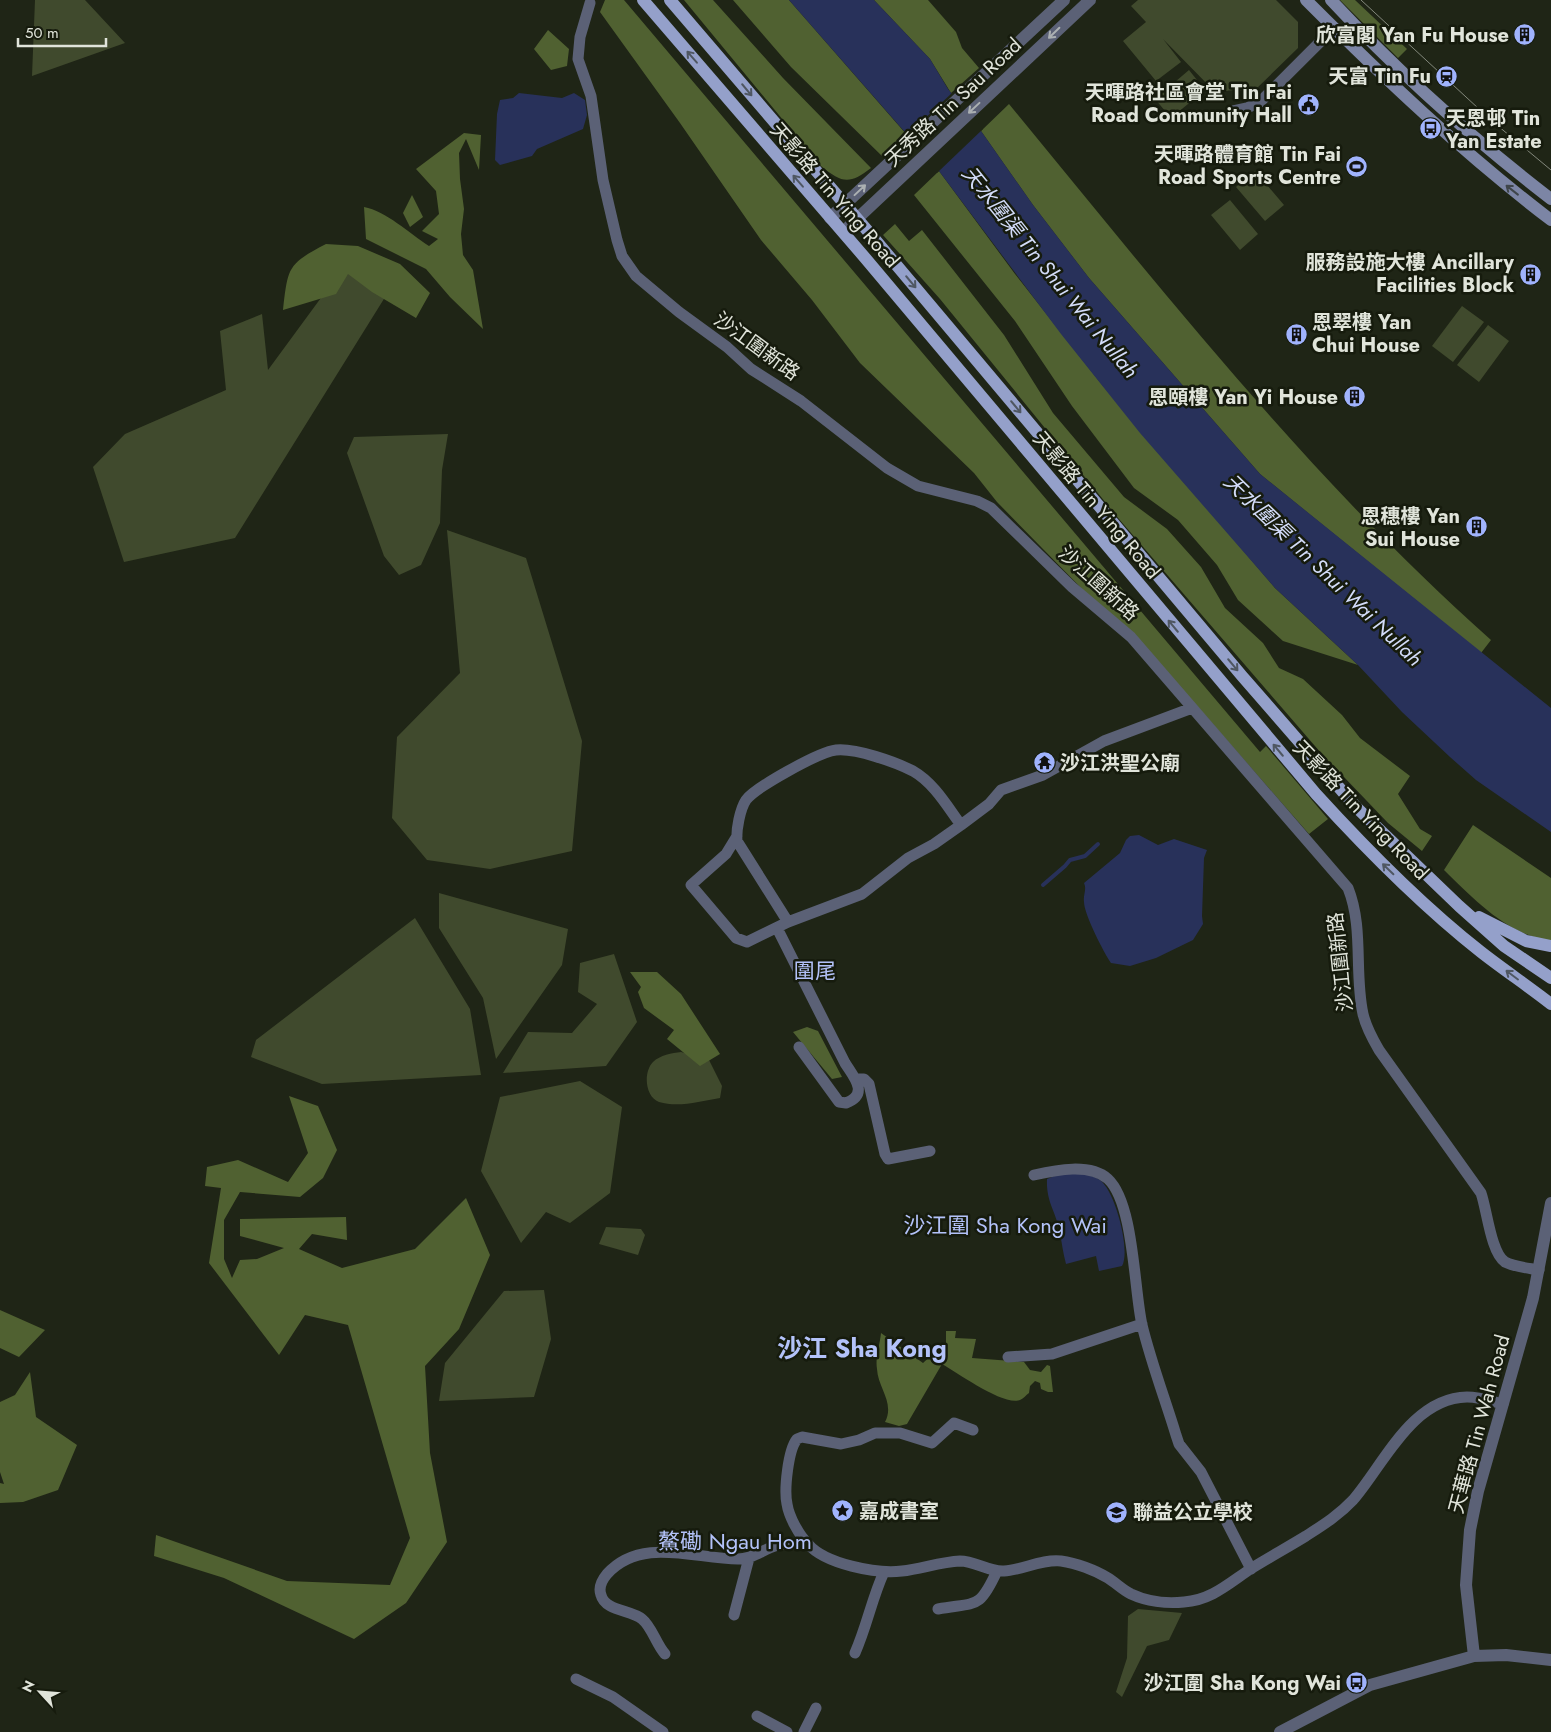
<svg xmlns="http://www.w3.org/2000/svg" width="1551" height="1732" viewBox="0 0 1551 1732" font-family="Jost,'Noto Sans SC',sans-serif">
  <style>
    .green { fill: #404a2d }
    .forest { fill: #506131 }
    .water { fill: #28315a }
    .pier { fill: #1f2516 }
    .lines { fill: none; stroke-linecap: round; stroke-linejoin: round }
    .stream { stroke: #28315a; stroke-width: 4 }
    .minor { stroke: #5b6176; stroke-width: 11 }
    .tertiary { stroke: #5b6176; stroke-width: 12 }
    .secondary { stroke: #7c85a5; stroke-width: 12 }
    .primary { stroke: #94a0ca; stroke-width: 12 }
    .tram { stroke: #83887c; stroke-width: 1 }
    .oneway { stroke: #abb0b2 }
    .oneway2 { stroke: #4f5762 }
    .oneway3 { stroke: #3f454a }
    .labels { text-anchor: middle; stroke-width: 5; stroke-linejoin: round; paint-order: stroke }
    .poi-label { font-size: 20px; font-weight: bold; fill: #e0e4da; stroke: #161b0d; text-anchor: end }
    .street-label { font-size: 20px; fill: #e0e4da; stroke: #161b0d }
    .water-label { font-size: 21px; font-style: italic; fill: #d3dcf9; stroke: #161b0d }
    .neighbourhood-label { font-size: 21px; fill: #b3c2f9; stroke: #161b0d }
    .quarter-label { font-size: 22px; fill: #b3c2f9; stroke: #161b0d }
    .district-label { font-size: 25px; font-weight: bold; fill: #b3c2f9; stroke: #161b0d }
  </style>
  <rect width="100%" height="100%" fill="#1f2516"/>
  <path class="green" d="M 35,0 L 85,0 L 125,43 L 32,76 Z
    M 1138,0 L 1276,0 L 1298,22 L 1298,48 L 1256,89 C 1242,95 1231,85 1218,95 L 1163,39 L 1181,62 L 1156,81 L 1123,41 L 1146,22 L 1131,6 Z
    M 1189,70 L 1205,90 L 1171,118 L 1155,99 Z
    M 1255,171 L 1284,205 L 1265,221 L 1236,187 Z
    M 1230,200 L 1258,234 L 1240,250 L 1211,215 Z
    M 348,261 L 387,294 L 235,538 L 124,562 L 93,467 L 125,434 L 226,390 L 220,331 L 262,314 L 268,370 Z
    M 1462,306 L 1484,322 L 1453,362 L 1432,346 Z
    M 1488,325 L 1509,341 L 1479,382 L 1457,365 Z
    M 448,434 L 442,470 L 440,523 L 421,565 L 399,575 L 384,556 L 347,453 L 354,437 Z
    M 447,530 L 526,558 L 582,741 L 572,851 L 490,869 L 427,860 L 392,818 L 397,737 L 460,673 Z
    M 439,893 L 568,929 L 562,965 L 496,1059 L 483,998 L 439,928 Z
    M 415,918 L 470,1009 L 481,1075 L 322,1084 L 251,1057 L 256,1040 Z
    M 614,954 L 637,1022 L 606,1066 L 503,1073 L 528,1032 L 572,1033 L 597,1004 L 578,992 L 580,963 Z
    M 681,1052 L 709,1060 L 722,1086 L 720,1098 C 700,1101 679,1108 659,1102 C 645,1097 643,1072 653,1062 C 660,1055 672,1053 681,1052 Z
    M 580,1081 L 622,1107 L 610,1193 L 570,1223 L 546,1212 L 521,1243 L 481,1171 L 500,1097 Z
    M 606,1227 L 641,1229 L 645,1235 L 638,1255 L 599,1244 Z
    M 544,1290 L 551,1339 L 534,1397 L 439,1401 L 445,1363 L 504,1291 Z
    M 1138,1609 L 1182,1613 L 1169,1640 L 1147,1646 L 1122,1697 L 1116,1692 L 1127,1658 L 1128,1616 Z"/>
  <path class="forest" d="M 605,0 L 624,0 L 1260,752 L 1266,746 L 1328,819 L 1309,834 L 1197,706 L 997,502 L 974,473 L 860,363 L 812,300 L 761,240 L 680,123 L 600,12 Z
    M 684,0 L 713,0 L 783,78 L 871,168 C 849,185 842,183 821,166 Z
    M 733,0 L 789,0 L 907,135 L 883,157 L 791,67 Z
    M 874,0 L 928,0 L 956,32 L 962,48 L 979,68 L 951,93 L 930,59 Z
    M 1340,0 L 1355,0 L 1407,49 L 1398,58 Z
    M 548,30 L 569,49 L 567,66 L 551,70 L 534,49 Z
    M 1009,104 C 1162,290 1311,480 1491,640 L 1481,653 L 1260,474 L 1089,278 L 1033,205 L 981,131 Z
    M 464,133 L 481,135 L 479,170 L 466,139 L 459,153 L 460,179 L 464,209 L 461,234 L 463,255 L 473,270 L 483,329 L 450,297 L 426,269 L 366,239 L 364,207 C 386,211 409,233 429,246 L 438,239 L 422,231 L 439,214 L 436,191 L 416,169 Z
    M 939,171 L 1015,274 L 1099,381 L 1275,588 L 1358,665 L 1283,641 L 1238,600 L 1217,565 L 1178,520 L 1134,488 L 1072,406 L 1015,321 L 914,195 Z
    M 412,195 L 423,217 L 410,227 L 403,213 Z
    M 895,224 L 909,241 L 922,230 L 1004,335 L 1053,413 L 1124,497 L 1167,529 L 1201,567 L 1225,608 L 1263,643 L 1279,668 L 1303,679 L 1342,715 L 1360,738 L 1410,776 L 1398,794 L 1420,829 L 1432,836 L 1422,851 L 1388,823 L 1321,753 L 1119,519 L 940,299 L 883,235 Z
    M 326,244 L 358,246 L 400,264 L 430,293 L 416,318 L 372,292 L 348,274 L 336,294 L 283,310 C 288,268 287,264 326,244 Z
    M 1473,825 L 1551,878 L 1551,941 C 1507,935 1474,899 1444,870 Z
    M 630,972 L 657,972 L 681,994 L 720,1054 L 700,1066 L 667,1039 L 674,1030 L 644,1008 L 638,992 L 641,987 Z
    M 807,1027 L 818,1031 L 842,1077 L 832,1079 L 793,1032 Z
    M 289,1096 L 318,1106 L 337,1150 L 323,1178 L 300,1197 L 240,1192 L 224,1220 L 224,1259 L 232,1278 L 240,1260 L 257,1259 L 284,1248 L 240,1236 L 240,1219 L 346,1217 L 347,1240 L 312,1234 L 299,1249 L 342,1268 L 415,1249 L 466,1198 L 490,1255 L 459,1329 L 425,1366 L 430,1453 L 447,1542 L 406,1603 L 354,1639 L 224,1578 L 154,1556 L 156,1535 L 287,1581 L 390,1585 L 410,1538 L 348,1325 L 305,1315 L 279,1355 L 209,1263 L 221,1188 L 205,1186 L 207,1167 L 238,1160 L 288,1182 L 308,1153 Z
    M 0,1310 L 45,1330 L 19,1357 L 0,1348 Z
    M 946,1331 L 956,1331 L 955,1338 L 976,1339 L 972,1358 L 1024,1362 L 1030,1370 L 1041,1372 L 1047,1365 L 1050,1366 L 1053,1392 L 1048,1392 L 1041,1389 L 1040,1383 L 1035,1381 L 1030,1386 L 1029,1393 C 1026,1395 1023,1399 1020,1400 C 1003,1406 958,1373 942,1364 L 907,1424 L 899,1426 L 885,1422 C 895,1403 878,1388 877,1369 C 875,1358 880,1344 881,1333 L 923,1363 L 936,1351 L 946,1348 Z
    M 30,1372 L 36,1417 L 77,1445 L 58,1490 L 23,1502 L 0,1503 L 0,1483 L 4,1484 L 0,1472 L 0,1402 L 15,1395 Z"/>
  <path class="water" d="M 789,0 L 874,0 L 930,59 L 948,89 L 981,131 L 1033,205 L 1089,278 L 1260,474 L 1551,708 L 1551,832 L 1476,780 L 1450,757 L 1402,712 L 1358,665 L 1275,588 L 1140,433 L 1061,334 L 939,171 Z
    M 519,93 L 562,98 L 574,93 L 585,100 L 587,115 L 583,129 L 537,149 L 532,156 L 500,165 L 495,160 L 497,114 L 500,100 L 513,98 Z
    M 1139,835 L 1158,845 L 1174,839 L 1207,850 L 1204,858 L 1202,916 L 1203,924 L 1193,940 L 1156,958 L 1130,966 L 1111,963 C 1104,953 1084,914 1084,902 C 1083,894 1087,890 1084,883 L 1120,853 L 1126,840 L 1130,836 Z
    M 1062,1173 C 1073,1173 1090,1173 1100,1180 C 1115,1191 1131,1250 1122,1266 L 1099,1271 L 1096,1256 L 1066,1264 C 1063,1253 1062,1244 1060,1233 C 1056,1211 1046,1203 1047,1179 Z"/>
  <path class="pier" d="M 953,92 L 983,129 L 937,173 L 905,137 Z"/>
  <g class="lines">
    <path class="stream" d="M 1043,885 L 1065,866 L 1070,860 L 1085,856 L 1098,844"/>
    <path class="minor" d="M 590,3 L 580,37 L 578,59 L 591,96 L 603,180 L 617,240 L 622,256 L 636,276 L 679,312 L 727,347 L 751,369 L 801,401 L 887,468 L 918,486 L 977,501 L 991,508 L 1072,587 L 1131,637 L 1348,888 C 1364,928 1354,973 1363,1014 C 1366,1027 1372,1038 1379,1050 L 1481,1193 C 1487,1210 1491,1253 1505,1262 C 1515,1267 1528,1268 1539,1270
      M 1233,111 L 1247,108 L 1260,102 L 1334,28
      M 737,836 L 726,854 L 691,885 L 736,938 L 747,942 L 788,922 L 862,894 L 908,858 L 934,844 L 961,825 L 989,804 L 1001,790 L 1043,775 L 1104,741 L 1192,708
      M 788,922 L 737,841 C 736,830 740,809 746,800 C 756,787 819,752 836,750 C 856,748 895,762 913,771 C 934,783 947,806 961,825
      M 777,928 L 845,1063 C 853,1076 870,1094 846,1103 L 839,1102 L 799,1047
      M 857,1079 L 864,1079 L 869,1084 L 885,1154 L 888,1159 L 930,1151
      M 1034,1175 C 1056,1170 1090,1163 1108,1179 C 1134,1203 1134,1290 1142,1325 C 1151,1362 1165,1399 1176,1435 L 1179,1444 L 1201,1472 L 1251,1569
      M 1008,1357 L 1052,1354 L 1142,1324
      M 973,1430 L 954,1423 L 932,1443 L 900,1433 L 875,1433 L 859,1440 L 841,1444 L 802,1437 L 797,1439 C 788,1450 784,1490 787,1504 C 789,1517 799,1535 808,1544 C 825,1564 876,1574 902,1571 C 921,1569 940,1562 960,1561 C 975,1561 989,1572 1004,1571 C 1023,1570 1041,1559 1061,1561 C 1076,1563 1095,1570 1108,1578 C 1116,1583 1123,1590 1131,1594 C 1146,1601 1166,1604 1184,1602 C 1212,1600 1229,1583 1252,1568 C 1270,1557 1288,1547 1306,1536 C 1323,1525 1339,1515 1353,1500 C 1384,1464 1412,1398 1467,1397 C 1480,1397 1491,1401 1503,1404
      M 938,1609 C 977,1602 979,1610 997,1571
      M 734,1615 L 749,1558
      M 855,1653 C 867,1626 872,1598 884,1572
      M 665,1654 C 656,1644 652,1627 642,1619 C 631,1610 605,1611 601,1595 C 598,1587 602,1580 607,1574 C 641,1536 695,1559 738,1559 C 754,1559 763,1549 778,1545 C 787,1543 798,1545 808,1545
      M 576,1679 L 613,1697 L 663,1732
      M 757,1716 L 787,1732
      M 804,1732 L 816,1708"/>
    <path class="tertiary" d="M 830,218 L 1064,0
      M 843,232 L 1090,0
      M 1474,1656 L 1466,1585 L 1470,1530 L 1478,1491 L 1533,1298 L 1551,1203
      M 1280,1732 L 1370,1685 L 1474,1656 L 1506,1655 L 1551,1660"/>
    <path class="secondary" d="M 1306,0 C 1384,78 1463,153 1551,220
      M 1331,0 C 1398,72 1473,139 1551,199"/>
    <path class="primary" d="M 643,0 L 866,259 L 1316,794 C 1367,850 1421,905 1481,952 C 1504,970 1528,986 1551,1004
      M 670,0 L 872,236 L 1242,676 L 1356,807 L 1459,906 L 1504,946 L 1551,978
      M 1479,917 L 1526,941 L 1551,946"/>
    <path class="tram" d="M 1361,0 L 1492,121 L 1551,170"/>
  </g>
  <defs><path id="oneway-shaft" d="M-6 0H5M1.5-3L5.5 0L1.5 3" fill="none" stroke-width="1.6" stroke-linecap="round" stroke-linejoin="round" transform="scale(1.25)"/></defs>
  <g class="oneway">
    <use href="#oneway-shaft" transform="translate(1054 33) rotate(136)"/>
    <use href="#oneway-shaft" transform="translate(974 108) rotate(137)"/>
    <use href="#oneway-shaft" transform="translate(860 190) rotate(-43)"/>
  </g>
  <g class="oneway2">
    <use href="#oneway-shaft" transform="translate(692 57) rotate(-131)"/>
    <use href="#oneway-shaft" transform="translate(747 90) rotate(50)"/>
    <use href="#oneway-shaft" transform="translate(798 181) rotate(-131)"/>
    <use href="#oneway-shaft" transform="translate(911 282) rotate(50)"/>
    <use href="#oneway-shaft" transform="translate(1016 407) rotate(50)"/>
    <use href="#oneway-shaft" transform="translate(1173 626) rotate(-130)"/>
    <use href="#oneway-shaft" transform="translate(1233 665) rotate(50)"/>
    <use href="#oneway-shaft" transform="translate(1278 750) rotate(-130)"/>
    <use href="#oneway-shaft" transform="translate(1388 869) rotate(-136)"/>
    <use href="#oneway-shaft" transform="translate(1512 975) rotate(-143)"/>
  </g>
  <use class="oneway3" href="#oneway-shaft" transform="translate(1512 190) rotate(-142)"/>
  <defs>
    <symbol id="building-disc" viewBox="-11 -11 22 22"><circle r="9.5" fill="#a0b3fd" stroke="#161b0d"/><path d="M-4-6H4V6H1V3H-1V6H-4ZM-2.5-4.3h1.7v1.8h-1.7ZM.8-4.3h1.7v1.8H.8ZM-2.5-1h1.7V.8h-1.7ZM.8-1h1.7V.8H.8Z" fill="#111"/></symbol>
    <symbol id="station-disc" viewBox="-11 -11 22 22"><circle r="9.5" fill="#a0b3fd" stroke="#161b0d"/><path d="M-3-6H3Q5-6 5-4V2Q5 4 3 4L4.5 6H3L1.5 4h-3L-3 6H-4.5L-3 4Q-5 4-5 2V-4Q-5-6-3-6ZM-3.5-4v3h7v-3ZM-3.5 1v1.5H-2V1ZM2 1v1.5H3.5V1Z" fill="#111"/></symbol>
    <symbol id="civic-disc" viewBox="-11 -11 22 22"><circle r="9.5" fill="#a0b3fd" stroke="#161b0d"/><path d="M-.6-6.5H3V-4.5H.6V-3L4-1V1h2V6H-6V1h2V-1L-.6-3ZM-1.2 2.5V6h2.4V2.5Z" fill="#111"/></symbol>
    <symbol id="bus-disc" viewBox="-11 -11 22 22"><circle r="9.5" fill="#a0b3fd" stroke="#161b0d"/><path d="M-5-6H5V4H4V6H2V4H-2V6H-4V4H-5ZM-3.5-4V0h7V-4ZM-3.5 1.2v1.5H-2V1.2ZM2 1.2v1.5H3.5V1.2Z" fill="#111"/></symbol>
    <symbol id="stadium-disc" viewBox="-11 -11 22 22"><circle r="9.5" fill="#a0b3fd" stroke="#161b0d"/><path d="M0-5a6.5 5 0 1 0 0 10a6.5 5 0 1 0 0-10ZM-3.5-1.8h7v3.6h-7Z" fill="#111"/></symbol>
    <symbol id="temple-disc" viewBox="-11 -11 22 22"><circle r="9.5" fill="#a0b3fd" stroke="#161b0d"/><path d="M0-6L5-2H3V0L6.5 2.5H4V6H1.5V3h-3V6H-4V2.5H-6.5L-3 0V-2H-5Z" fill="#111"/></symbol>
    <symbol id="sight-disc" viewBox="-11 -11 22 22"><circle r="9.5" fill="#a0b3fd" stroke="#161b0d"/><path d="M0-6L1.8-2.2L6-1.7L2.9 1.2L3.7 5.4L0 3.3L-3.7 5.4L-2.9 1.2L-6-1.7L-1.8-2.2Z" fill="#111"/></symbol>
    <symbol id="school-disc" viewBox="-11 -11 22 22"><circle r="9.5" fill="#a0b3fd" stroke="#161b0d"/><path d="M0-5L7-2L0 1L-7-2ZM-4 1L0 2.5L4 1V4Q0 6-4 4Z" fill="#111"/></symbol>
  </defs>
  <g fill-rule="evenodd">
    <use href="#building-disc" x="1512" y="22" width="25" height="25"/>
    <use href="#station-disc" x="1434" y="64" width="25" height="25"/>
    <use href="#civic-disc" x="1296" y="92" width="25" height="25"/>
    <use href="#bus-disc" x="1418" y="116" width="25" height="25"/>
    <use href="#stadium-disc" x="1344" y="154" width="25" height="25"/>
    <use href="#building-disc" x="1518" y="262" width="25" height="25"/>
    <use href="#building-disc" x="1284" y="322" width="25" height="25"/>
    <use href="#building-disc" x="1342" y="384" width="25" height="25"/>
    <use href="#building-disc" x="1464" y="514" width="25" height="25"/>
    <use href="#temple-disc" x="1032" y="750" width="25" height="25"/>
    <use href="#sight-disc" x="830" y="1498" width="25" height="25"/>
    <use href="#school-disc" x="1104" y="1500" width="25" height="25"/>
    <use href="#bus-disc" x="1344" y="1670" width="25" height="25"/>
  </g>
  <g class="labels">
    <g class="poi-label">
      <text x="1509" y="42">欣富閣 Yan Fu House</text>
      <text x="1431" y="83">天富 Tin Fu</text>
      <text x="1292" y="99">天暉路社區會堂 Tin Fai<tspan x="1292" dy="23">Road Community Hall</tspan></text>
      <text x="1446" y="125" text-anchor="start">天恩邨 Tin<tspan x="1446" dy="23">Yan Estate</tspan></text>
      <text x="1341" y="161">天暉路體育館 Tin Fai<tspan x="1341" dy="23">Road Sports Centre</tspan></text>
      <text x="1514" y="269">服務設施大樓 Ancillary<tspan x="1514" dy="23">Facilities Block</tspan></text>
      <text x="1312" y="329" text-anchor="start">恩翠樓 Yan<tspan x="1312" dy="23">Chui House</tspan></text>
      <text x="1338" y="404">恩頤樓 Yan Yi House</text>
      <text x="1460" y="523">恩穗樓 Yan<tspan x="1460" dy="23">Sui House</tspan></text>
      <text x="1060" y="770" text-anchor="start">沙江洪聖公廟</text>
      <text x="859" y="1518" text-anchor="start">嘉成書室</text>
      <text x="1133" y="1519" text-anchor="start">聯益公立學校</text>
      <text x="1341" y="1690">沙江圍 Sha Kong Wai</text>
    </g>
    <g class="street-label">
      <text transform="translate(953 102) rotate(-43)" y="7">天秀路 Tin Sau Road</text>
      <text transform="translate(835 195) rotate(49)" y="7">天影路 Tin Ying Road</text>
      <text transform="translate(757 346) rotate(36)" y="7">沙江圍新路</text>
      <text transform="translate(1097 505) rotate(50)" y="7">天影路 Tin Ying Road</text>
      <text transform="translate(1099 583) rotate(42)" y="7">沙江圍新路</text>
      <text transform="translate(1361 810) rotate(46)" y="7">天影路 Tin Ying Road</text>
      <text transform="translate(1340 962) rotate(-96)" y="7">沙江圍新路</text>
      <text transform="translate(1479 1424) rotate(-75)" y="7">天華路 Tin Wah Road</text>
    </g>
    <g class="water-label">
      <text transform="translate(1050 272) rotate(51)" y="7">天水圍渠 Tin Shui Wai Nullah</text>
      <text transform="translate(1323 570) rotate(44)" y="7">天水圍渠 Tin Shui Wai Nullah</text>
    </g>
    <g class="neighbourhood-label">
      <text x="815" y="978">圍尾</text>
    </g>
    <g class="quarter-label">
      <text x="1005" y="1233">沙江圍 Sha Kong Wai</text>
      <text x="735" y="1549">鰲磡 Ngau Hom</text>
    </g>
    <g class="district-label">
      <text x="862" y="1357">沙江 Sha Kong</text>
    </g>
  </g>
  <g transform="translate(40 1692) rotate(296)" stroke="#161b0d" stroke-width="4" paint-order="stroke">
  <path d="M0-4L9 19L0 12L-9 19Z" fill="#e0e4da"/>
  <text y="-8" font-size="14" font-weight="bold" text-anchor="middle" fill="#e0e4da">N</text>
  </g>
  <path d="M18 38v8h88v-8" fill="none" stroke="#e0e4da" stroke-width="2.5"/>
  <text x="25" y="38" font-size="15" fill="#e0e4da" stroke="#161b0d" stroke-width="4" paint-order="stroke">50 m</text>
</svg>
